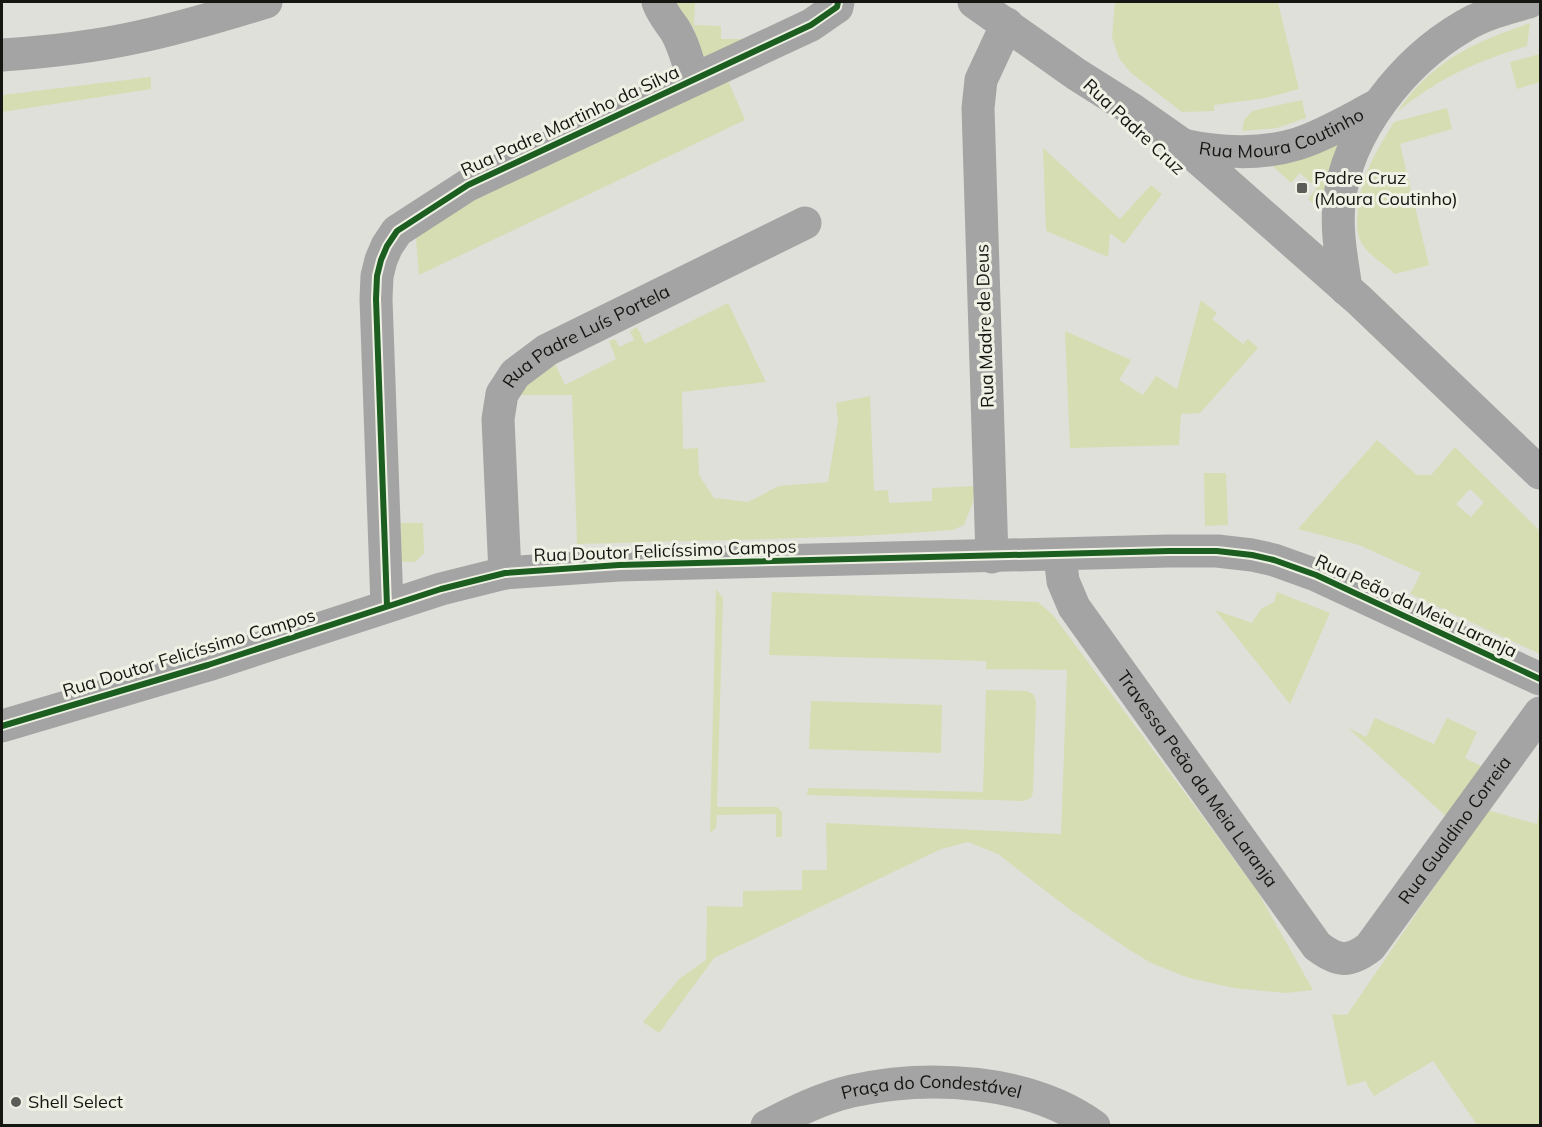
<svg xmlns="http://www.w3.org/2000/svg" width="1542" height="1127" viewBox="0 0 1542 1127" font-family="Mulish,sans-serif">
  <style>
    .green { fill: #d6ddb2; fill-rule: evenodd }
    .lines { fill: none; stroke-linecap: round; stroke-linejoin: round }
    .minor { stroke: #a5a4a4; stroke-width: 33 }
    .cycleway-casing { stroke: #eef1e4; stroke-width: 10 }
    .cycleway { stroke: #1b5e20; stroke-width: 6 }
    .poi-dot { fill: #5c5d58; stroke: #eef1e4; stroke-width: 2 }
    .labels { text-anchor: middle; stroke-width: 6; stroke-linejoin: round; paint-order: stroke }
    .street-label { font-size: 18px; fill: #151612; stroke: #eef1e4 }
    .poi-label { font-size: 18px; fill: #151612; stroke: #eef1e4; text-anchor: start }
  </style>
  <rect width="100%" height="100%" fill="#dfe0da"/>
  <path class="green" d="M 670,2 L 695,2 L 694,25 L 721,26 L 721,39 L 750,39 L 698,62 L 694,28 Z
    M 1115,2 L 1281,2 L 1278,3 L 1299,89 L 1265,98 L 1214,105 L 1214,111 L 1182,112 L 1130,72 L 1119,58 L 1112,37 Z
    M 1530,23 L 1527,46 C 1473,63 1441,77 1397,112 C 1433,60 1472,43 1530,23 Z
    M 1540,54 L 1540,82 L 1517,89 L 1510,62 Z
    M 726,76 L 745,120 L 419,275 L 416,239 L 427,224 L 442,214 Z
    M 151,77 L 151,89 L 2,112 L 2,95 Z
    M 1302,100 L 1306,118 L 1277,128 L 1242,131 L 1244,120 L 1252,111 Z
    M 1447,108 L 1452,129 L 1400,144 L 1429,265 L 1395,274 C 1384,264 1368,255 1361,242 C 1356,233 1357,220 1358,210 C 1361,175 1376,152 1394,122 Z
    M 1354,127 L 1327,214 L 1308,199 L 1317,188 L 1300,173 L 1291,183 L 1267,161 Z
    M 1043,148 L 1120,219 L 1151,185 L 1162,194 L 1124,244 L 1110,233 L 1108,257 L 1046,231 Z
    M 1201,300 L 1217,313 L 1212,319 L 1243,344 L 1248,339 L 1258,348 L 1200,413 L 1181,414 L 1179,445 L 1070,448 L 1065,331 L 1131,360 L 1119,380 L 1143,395 L 1156,376 L 1177,389 Z
    M 728,303 L 766,382 L 682,392 L 683,449 L 698,448 L 699,475 L 714,498 L 748,502 L 779,486 L 828,482 L 838,421 L 836,403 L 870,396 L 874,491 L 888,490 L 889,503 L 932,501 L 932,488 L 975,486 L 973,502 L 964,525 L 953,530 C 828,540 702,540 577,544 L 572,395 L 517,395 L 521,383 L 554,362 L 565,385 L 616,359 L 609,341 L 615,339 L 619,347 L 634,340 L 630,331 L 637,327 L 645,344 Z
    M 1377,440 L 1417,475 L 1431,475 L 1455,447 L 1540,531 L 1540,654 L 1410,594 L 1421,573 L 1359,545 L 1298,529 ZM 1470,489 L 1484,502 L 1471,517 L 1456,504 Z
    M 1204,473 L 1226,473 L 1228,525 L 1205,526 Z
    M 401,523 L 423,523 L 424,553 L 415,562 L 399,562 L 391,541 L 401,540 Z
    M 716,589 L 723,598 L 717,807 L 777,807 L 782,812 L 782,837 L 776,837 L 776,814 L 717,815 L 716,828 L 710,833 Z
    M 772,592 L 1038,602 L 1053,615 L 1256,889 L 1313,990 L 1285,993 L 1234,988 L 1189,978 L 1151,963 L 1128,949 L 1068,908 L 998,854 L 968,842 L 941,849 L 714,958 L 659,1033 L 643,1022 L 679,979 L 706,960 L 707,906 L 743,907 L 743,891 L 802,890 L 802,870 L 827,870 L 826,823 L 1061,834 L 1067,670 L 986,669 L 986,661 L 769,655 Z
    M 1277,592 L 1330,613 L 1290,704 L 1215,610 L 1252,623 L 1261,609 L 1274,602 Z
    M 986,690 L 1027,691 L 1033,694 L 1036,701 L 1033,792 L 1031,798 L 1024,801 L 807,795 L 808,788 L 983,792 Z
    M 811,701 L 942,705 L 941,753 L 809,749 Z
    M 1375,718 L 1434,744 L 1447,718 L 1477,732 L 1465,758 L 1485,768 L 1448,818 L 1347,727 L 1366,737 Z
    M 1540,800 L 1540,1125 L 1477,1125 L 1433,1061 L 1374,1096 L 1365,1081 L 1347,1086 L 1332,1014 L 1347,1015 L 1487,810 L 1537,824 Z"/>
  <g class="lines">
    <g class="minor">
      <path d="M 658,2 C 662,13 668,20 675,30 C 684,45 688,62 693,79"/>
      <path d="M 974,2 L 1076,74 L 1133,110 L 1183,145 L 1359,300 L 1540,473"/>
      <path d="M 2,55 C 47,52 93,47 138,37 C 181,28 224,15 266,2"/>
      <path id="s1" d="M 1183,145 C 1219,153 1261,155 1297,144 C 1325,135 1351,119 1376,106"/>
      <path d="M 1346,289 C 1342,260 1336,232 1339,203 C 1347,131 1404,61 1464,26 C 1484,14 1507,8 1529,2"/>
      <path id="s2" d="M 1060,555 L 1063,581 L 1074,607 L 1317,946 C 1338,962 1349,963 1370,947 L 1540,713"/>
      <path d="M 992,557 L 978,108 L 981,80 L 1007,24"/>
      <path id="s3" d="M 505,573 L 498,419 L 502,394 L 515,374 L 547,350 L 805,223"/>
      <path d="M 387,606 L 376,299 L 377,276 L 381,260 L 387,246 L 397,231 L 468,185 L 811,25 L 837,7 L 838,2"/>
      <path d="M 2,726 L 208,665 L 441,589 L 505,573 L 619,565 L 1169,551 L 1217,551 L 1252,555 L 1274,560 L 1316,575 L 1540,679"/>
      <path id="s4" d="M 767,1126 C 794,1112 822,1098 852,1091 C 928,1074 1029,1079 1094,1126"/>
    </g>
    <defs>
      <path id="cycleway" d="M 387,606 L 376,299 L 377,276 L 381,260 L 387,246 L 397,231 L 468,185 L 811,25 L 837,7 L 838,2
        M 2,726 L 208,665 L 441,589 L 505,573 L 619,565 L 1169,551 L 1217,551 L 1252,555 L 1274,560 L 1316,575 L 1540,679"/>
    </defs>
    <use href="#cycleway" class="cycleway-casing"/>
    <use href="#cycleway" class="cycleway"/>
  </g>
  <g class="poi-dot">
    <rect x="1296" y="182" width="12" height="12" rx="3"/>
    <circle cx="16" cy="1102" r="6"/>
  </g>
  <g class="labels">
    <g class="street-label">
      <text transform="translate(570 121) rotate(-25)" y="6">Rua Padre Martinho da Silva</text>
      <text transform="translate(1134 127) rotate(43)" y="6">Rua Padre Cruz</text>
      <text dy="6" stroke="none"><textPath href="#s1" startOffset="102">Rua Moura Coutinho</textPath></text>
      <text transform="translate(985 326) rotate(-92)" y="6">Rua Madre de Deus</text>
      <text dy="6" stroke="none"><textPath href="#s3" startOffset="284">Rua Padre Luís Portela</textPath></text>
      <text transform="translate(665 551) rotate(-2)" y="6">Rua Doutor Felicíssimo Campos</text>
      <text transform="translate(1416 606) rotate(25)" y="6">Rua Peão da Meia Laranja</text>
      <text transform="translate(189 653) rotate(-17)" y="6">Rua Doutor Felicíssimo Campos</text>
      <text dy="6" stroke="none"><textPath href="#s2" startOffset="266">Travessa Peão da Meia Laranja</textPath></text>
      <text dy="6" stroke="none"><textPath href="#s2" startOffset="675">Rua Gualdino Correia</textPath></text>
      <text dy="6" stroke="none"><textPath href="#s4" startOffset="172">Praça do Condestável</textPath></text>
    </g>
    <g class="poi-label">
      <text x="1314" y="184">Padre Cruz<tspan x="1314" dy="21">(Moura Coutinho)</tspan></text>
      <text x="28" y="1108">Shell Select</text>
    </g>
  </g>
  <rect width="1542" height="1127" fill="none" stroke="#151612" stroke-width="6"/>
</svg>
